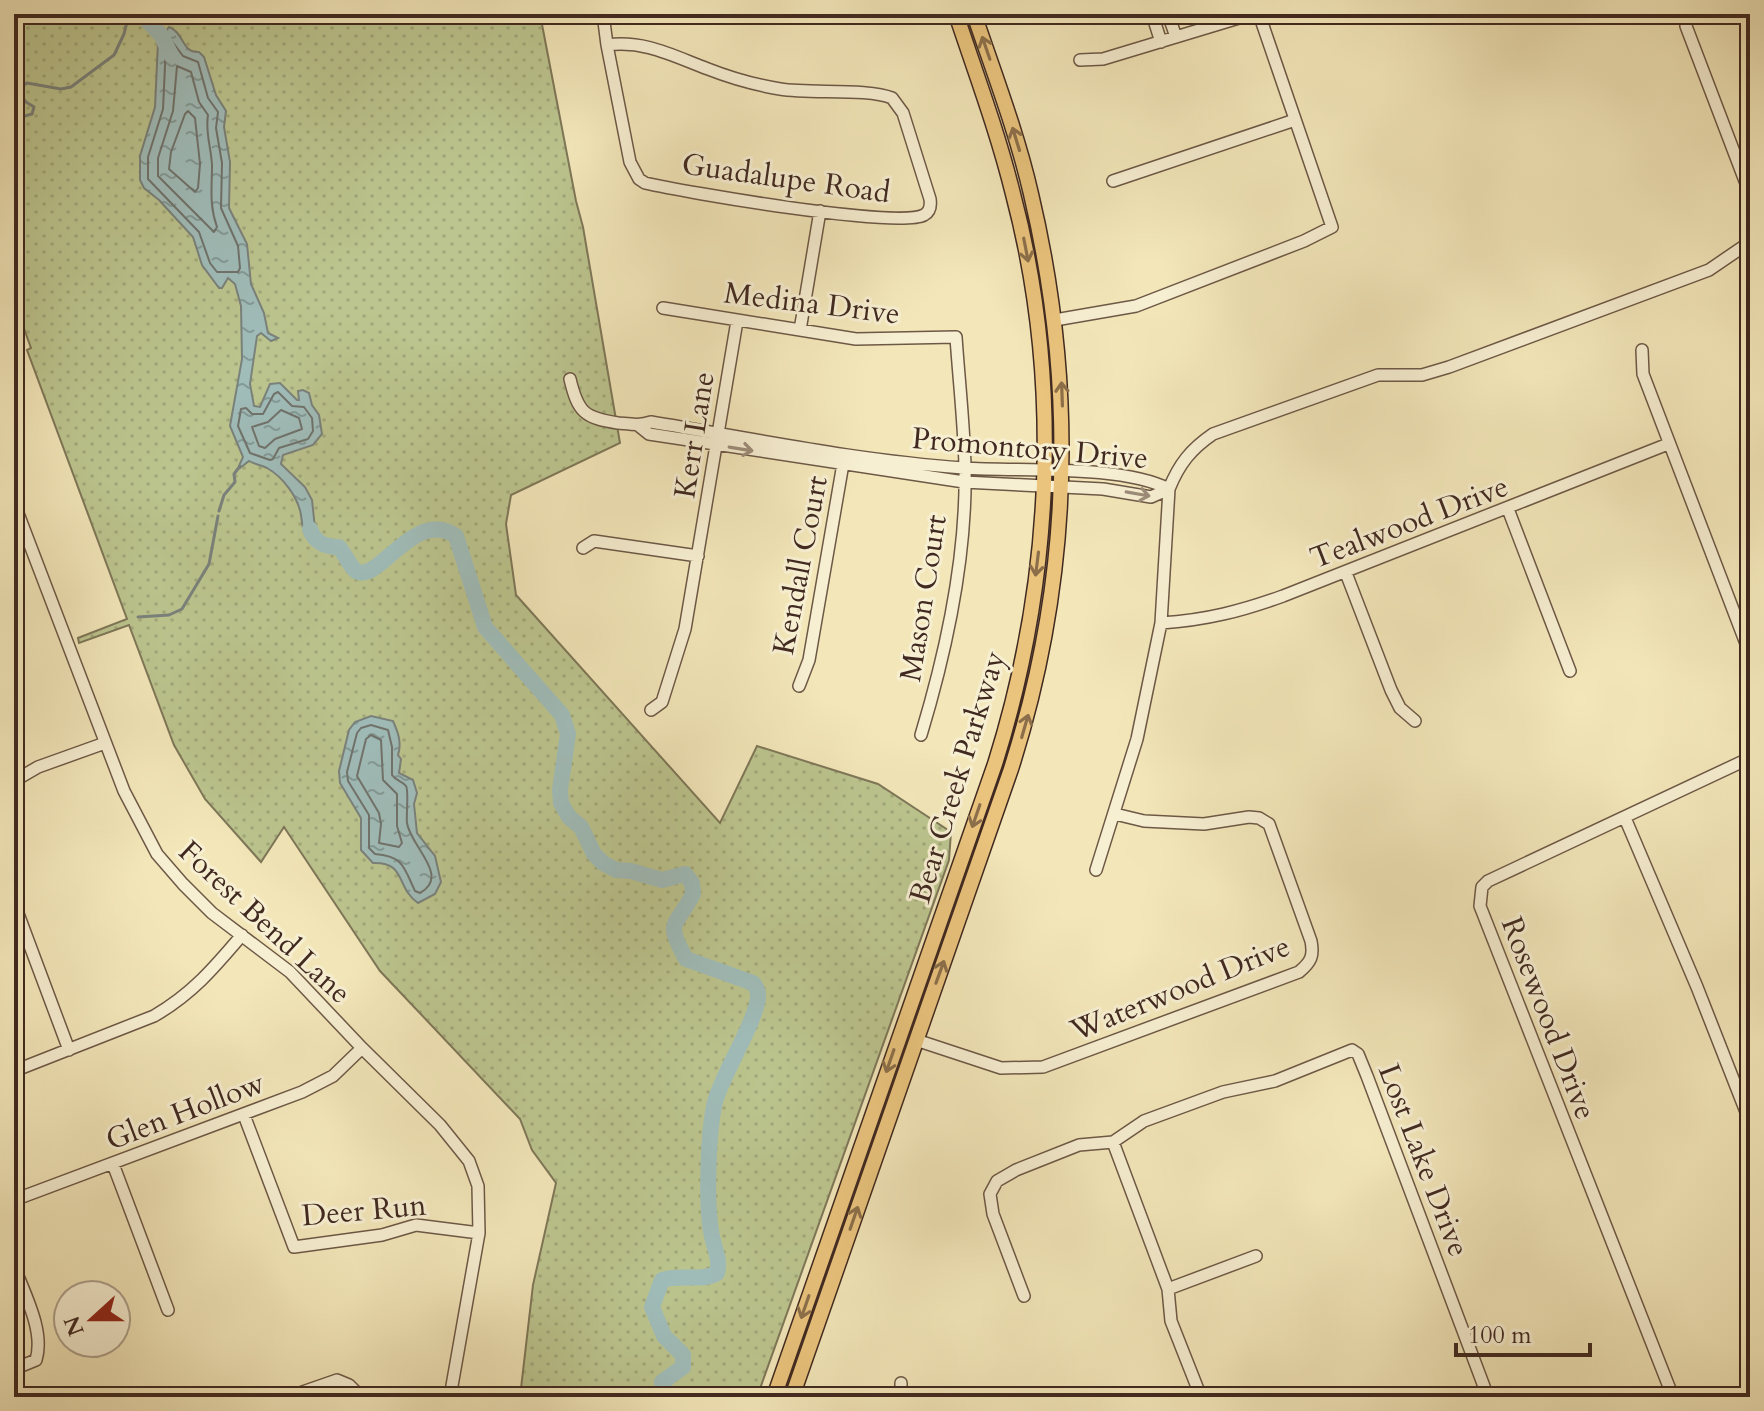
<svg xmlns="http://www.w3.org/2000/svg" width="1764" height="1411" viewBox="0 0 1764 1411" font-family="Cardo,serif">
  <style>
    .grass { fill: url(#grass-dots); stroke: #7e7758; stroke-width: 2 }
    .water { fill: url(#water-ripples); stroke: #7a827c; stroke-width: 2 }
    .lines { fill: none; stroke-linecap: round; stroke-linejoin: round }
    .shore { stroke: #70736d; stroke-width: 2 }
    .stream { stroke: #7a827c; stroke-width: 3 }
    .river { stroke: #a0bdba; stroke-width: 16 }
    .minor-casing { stroke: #6d5846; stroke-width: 14 }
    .major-casing { stroke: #402920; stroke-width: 17 }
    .minor { stroke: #f7efd2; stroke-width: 11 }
    .major { stroke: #eac47d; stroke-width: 14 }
    .oneway { stroke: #8c6f4a }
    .oneway2 { stroke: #9c8c79 }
    .labels { text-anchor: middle; stroke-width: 6; stroke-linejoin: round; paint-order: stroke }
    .street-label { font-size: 30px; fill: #402920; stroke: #f7efd2 }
  </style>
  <defs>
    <pattern id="grass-dots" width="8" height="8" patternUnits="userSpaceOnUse" patternTransform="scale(2)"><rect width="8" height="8" fill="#bcc58f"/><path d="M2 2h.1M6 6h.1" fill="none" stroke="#a3a97b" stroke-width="1.8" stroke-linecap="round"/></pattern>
    <pattern id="water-ripples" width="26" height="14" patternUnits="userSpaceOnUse" patternTransform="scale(2)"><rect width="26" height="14" fill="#a0bdba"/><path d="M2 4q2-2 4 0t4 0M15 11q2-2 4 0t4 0" fill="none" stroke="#849a97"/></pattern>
  </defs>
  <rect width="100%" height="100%" fill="#f3e7ba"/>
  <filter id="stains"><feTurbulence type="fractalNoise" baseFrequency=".0025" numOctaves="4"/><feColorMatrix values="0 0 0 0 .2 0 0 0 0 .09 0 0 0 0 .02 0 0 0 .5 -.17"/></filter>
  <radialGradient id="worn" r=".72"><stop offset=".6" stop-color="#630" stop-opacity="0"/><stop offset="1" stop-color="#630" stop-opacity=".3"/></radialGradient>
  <path class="grass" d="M 14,14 L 540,14 L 576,201 L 583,227 L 620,443 L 511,495 L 506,524 L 516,595 L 720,823 L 757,746 L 878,784 L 951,832 L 949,860 L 757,1397 L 520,1397 L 533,1285 L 556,1183 L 532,1150 L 520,1119 L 380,971 L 284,827 L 261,862 L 205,799 L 174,745 L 129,625 L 79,643 L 78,638 L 127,619 L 27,350 L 31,348 L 14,301 Z"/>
  <path class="water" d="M 169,27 C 184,32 182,54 199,52 L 204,57 L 216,95 L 226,111 L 224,127 L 230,162 L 229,208 L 247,244 L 251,284 L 264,313 L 268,333 L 278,338 L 271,341 L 261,333 L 257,336 L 250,384 L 254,406 L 260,407 L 270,384 L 280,383 L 297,400 L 299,400 L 298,391 L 303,390 L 309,393 L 312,405 L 319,415 L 322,434 L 313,445 L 283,455 L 281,464 L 305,487 L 312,500 L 315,528 L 322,537 L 324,545 L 317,548 C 303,538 303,531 301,515 C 298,497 283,477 267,468 C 261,465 254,464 249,461 L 240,468 L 239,466 L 243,457 L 230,426 L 242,359 L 241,306 L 235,284 L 228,278 L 222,288 L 219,288 L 202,265 L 193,237 L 159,200 L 144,188 L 140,180 L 140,156 L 155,107 L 158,42 Z
    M 371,716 L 393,721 C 398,732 402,743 398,755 L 401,759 L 399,773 L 413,780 L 417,793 L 414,804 L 417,833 L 435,856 L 441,882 L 435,894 L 418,903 C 395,887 407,862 373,863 L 361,850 L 361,818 L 340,783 L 339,771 L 349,730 L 355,722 Z"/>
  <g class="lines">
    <path class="shore" d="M 171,40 L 183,56 L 198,62 L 208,98 L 218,112 L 216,128 L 222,163 L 221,208 L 238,246 L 240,268 L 238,272 L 217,272 L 210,263 L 199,232 L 148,179 L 148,157 L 163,109 L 166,44 Z
      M 177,66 L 191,72 L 199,102 L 208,115 C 205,132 211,147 212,165 C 212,188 209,205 217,227 L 214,232 L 158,176 L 158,158 L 173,111 Z
      M 188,111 L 195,118 L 200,164 L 198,188 L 195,192 L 169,169 L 171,152 L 185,114 Z
      M 278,392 L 292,406 L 304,407 L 312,418 L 313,431 L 308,439 L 279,448 L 273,459 L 270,460 L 250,453 L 238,426 L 241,409 L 246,408 L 252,414 L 263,414 L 274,394 Z
      M 281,410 L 299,418 L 302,429 L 275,439 L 265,448 L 259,446 L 252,427 L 268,422 Z
      M 371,725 L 388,730 L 392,747 L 392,775 C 396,781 402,781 406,786 C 409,790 406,816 407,823 C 410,846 451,876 420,893 L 415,891 C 404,868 404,856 375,854 L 369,848 L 369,815 L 348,781 L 347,772 L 357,733 L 361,728 Z
      M 371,735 L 381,740 L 383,780 L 397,794 L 397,826 L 402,843 L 399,847 L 379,843 L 381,824 L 379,813 L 357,776 L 366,739 Z"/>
    <path class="stream" d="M 776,14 L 826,22 L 935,16
      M 14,119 L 32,114 L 34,107 L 26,102 L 21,96 L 21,87 L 27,83 L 61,89 L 71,87 L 114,55 L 124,34 L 129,14
      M 219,511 L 224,495 L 235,482 L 234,474 L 240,466
      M 138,617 L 169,615 L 182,609 L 209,564 L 218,516"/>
    <path class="river" d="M 141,14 L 161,35 L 171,55
      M 310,529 C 315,543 325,547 339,547 C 344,553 352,570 358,572 C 381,580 415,508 456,536 L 485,627 L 562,715 L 568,734 L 560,790 L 561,803 L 569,817 L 581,827 L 594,854 L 603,863 L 616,870 L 631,871 L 662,880 L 685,874 L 692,883 L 693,894 C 676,928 664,919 686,959 L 753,983 C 756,987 757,988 758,993 C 760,1016 722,1074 715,1102 C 708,1131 706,1201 711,1231 C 713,1246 721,1259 717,1273 C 703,1282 680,1274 662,1280 L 652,1307 L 664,1336 L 683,1355 L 683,1367 L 662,1382 L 666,1391 L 677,1397"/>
    <defs>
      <path id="minor" d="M 603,14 L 607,45 L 630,162 L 639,179 L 645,183 C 684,192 898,229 924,215 C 930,212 931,206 930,199 L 903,113 L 892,98 C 868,88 810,94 780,89 C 756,85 731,78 708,69 C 673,56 645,40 607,45
        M 1152,14 L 1161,42
        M 1168,14 L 1176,37
        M 1689,14 L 1686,26 L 1750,194
        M 1080,60 L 1103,59 L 1252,14
        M 1113,181 L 1295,120
        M 663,308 L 856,339 L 956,337 C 959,381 964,424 965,467 C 967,557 947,649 921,735
        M 1055,320 L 1136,306 L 1304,241 L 1332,227 L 1259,14
        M 800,330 L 820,211
        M 1642,350 L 1643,374 L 1750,654
        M 570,379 C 578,413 585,418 618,423 C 630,424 639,426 651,422 C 755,439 859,461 964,468 C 1020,472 1120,464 1169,489
        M 639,426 L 649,434 L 964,482 L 1103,489 L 1151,497 L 1169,489
        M 14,503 L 124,791 L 157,854 L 183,884 L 212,913 L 290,972 L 362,1048 L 440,1125 L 469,1161 L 478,1186 L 479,1233 L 450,1397
        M 1508,509 L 1570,671
        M 583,548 L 594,541 L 698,556
        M 1346,573 L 1391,690 L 1400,708 L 1415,721
        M 1161,623 C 1207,620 1241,611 1283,596 L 1668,444
        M 799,686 L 809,660 L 844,458
        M 651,710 L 662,702 L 685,629 L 737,321
        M 14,781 L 38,767 L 105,743
        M 1625,818 L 1697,987 L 1750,1122
        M 1096,870 L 1137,739 L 1161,623 L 1169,489 C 1179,464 1191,449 1213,434 L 1378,375 L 1422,375 L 1449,367 L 1709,270 L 1750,242
        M 14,903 L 69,1050
        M 916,1040 L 1001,1068 L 1043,1067 L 1299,972 C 1311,962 1314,956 1311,941 L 1269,824 L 1259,818 L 1249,817 L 1204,824 L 1144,821 L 1115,814
        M 14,1071 L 154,1016 C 192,994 214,968 242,935
        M 244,1115 L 294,1247 L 382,1235 L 416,1225 L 479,1233
        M 1113,1142 L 1168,1289 L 1171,1321 L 1201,1397
        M 113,1164 L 168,1310
        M 14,1200 L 302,1092 L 333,1076 L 362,1048
        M 14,1266 C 24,1293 45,1331 36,1360 L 14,1369
        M 1168,1289 L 1256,1256
        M 1024,1296 L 993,1214 L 990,1194 L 997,1181 L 1016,1170 L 1079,1145 L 1113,1142 L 1144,1121 L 1223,1092 L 1275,1081 L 1352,1050 L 1358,1054 L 1367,1076 L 1488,1397
        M 288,1397 L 337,1380 L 349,1385 L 361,1397
        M 901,1397 L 901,1383
        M 1673,1397 L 1480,906 L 1482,887 L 1488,881 L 1750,758"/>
      <path id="major" d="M 774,1397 L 995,764 C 1053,580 1062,380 1013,194 C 998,133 976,74 956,14
        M 792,1397 L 1011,769 C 1072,578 1077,388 1031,194 C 1017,133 994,73 974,14"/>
    </defs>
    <use href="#minor" class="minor-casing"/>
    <use href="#major" class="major-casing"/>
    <use href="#minor" class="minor"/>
    <use href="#major" class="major"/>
  </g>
  <defs><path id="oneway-shaft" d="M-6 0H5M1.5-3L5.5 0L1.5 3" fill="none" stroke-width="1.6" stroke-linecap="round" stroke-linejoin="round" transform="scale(2)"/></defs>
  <g class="oneway">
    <use href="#oneway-shaft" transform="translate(986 48) rotate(-109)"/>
    <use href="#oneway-shaft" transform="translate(1016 139) rotate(-107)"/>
    <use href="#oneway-shaft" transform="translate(1026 250) rotate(79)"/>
    <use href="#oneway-shaft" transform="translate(1062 394) rotate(-92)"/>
    <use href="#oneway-shaft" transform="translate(1037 564) rotate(97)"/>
    <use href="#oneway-shaft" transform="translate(1025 726) rotate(-74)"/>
    <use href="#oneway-shaft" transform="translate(976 816) rotate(109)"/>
    <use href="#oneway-shaft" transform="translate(940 972) rotate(-70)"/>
    <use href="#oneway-shaft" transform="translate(890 1061) rotate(109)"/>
    <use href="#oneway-shaft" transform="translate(854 1218) rotate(-71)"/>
    <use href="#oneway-shaft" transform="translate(805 1307) rotate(109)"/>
  </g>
  <g class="oneway2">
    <use href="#oneway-shaft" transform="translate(741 449) rotate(9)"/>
    <use href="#oneway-shaft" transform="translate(1138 494) rotate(10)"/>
  </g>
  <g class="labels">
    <g class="street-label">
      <text transform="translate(786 178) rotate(8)" y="10">Guadalupe Road</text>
      <text transform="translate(812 303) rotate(7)" y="10">Medina Drive</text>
      <text transform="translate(694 435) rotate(-81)" y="10">Kerr Lane</text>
      <text transform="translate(1030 448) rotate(5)" y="10">Promontory Drive</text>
      <text transform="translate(1409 522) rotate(-21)" y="10">Tealwood Drive</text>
      <text transform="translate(800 565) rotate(-79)" y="10">Kendall Court</text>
      <text transform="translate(923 598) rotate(-81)" y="10">Mason Court</text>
      <text transform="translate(957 777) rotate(-73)" y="10">Bear Creek Parkway</text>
      <text transform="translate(265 922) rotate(43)" y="10">Forest Bend Lane</text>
      <text transform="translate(1180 988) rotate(-22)" y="10">Waterwood Drive</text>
      <text transform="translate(1549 1018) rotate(69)" y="10">Rosewood Drive</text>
      <text transform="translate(185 1111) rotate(-21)" y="10">Glen Hollow</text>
      <text transform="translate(1424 1160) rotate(69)" y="10">Lost Lake Drive</text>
      <text transform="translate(364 1210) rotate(-5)" y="10">Deer Run</text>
    </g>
  </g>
  <rect width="1764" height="1411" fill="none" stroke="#f3e7ba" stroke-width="48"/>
  <rect x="16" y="16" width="1732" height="1379" fill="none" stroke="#402920" stroke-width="4"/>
  <rect x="24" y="24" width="1716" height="1363" fill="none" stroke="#402920" stroke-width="2"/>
  <g transform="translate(92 1319) rotate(249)"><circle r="38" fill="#f7efd2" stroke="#aea08b" stroke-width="2"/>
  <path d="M0-6L14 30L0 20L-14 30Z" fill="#8f2418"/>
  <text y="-12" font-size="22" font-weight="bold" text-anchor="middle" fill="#402920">N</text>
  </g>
  <path d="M1456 1343v12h134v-12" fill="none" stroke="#402920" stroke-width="4"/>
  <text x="1468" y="1343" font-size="24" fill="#402920" stroke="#f7efd2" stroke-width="6" paint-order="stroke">100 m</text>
  <rect width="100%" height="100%" filter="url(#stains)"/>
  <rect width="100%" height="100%" fill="url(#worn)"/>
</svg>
